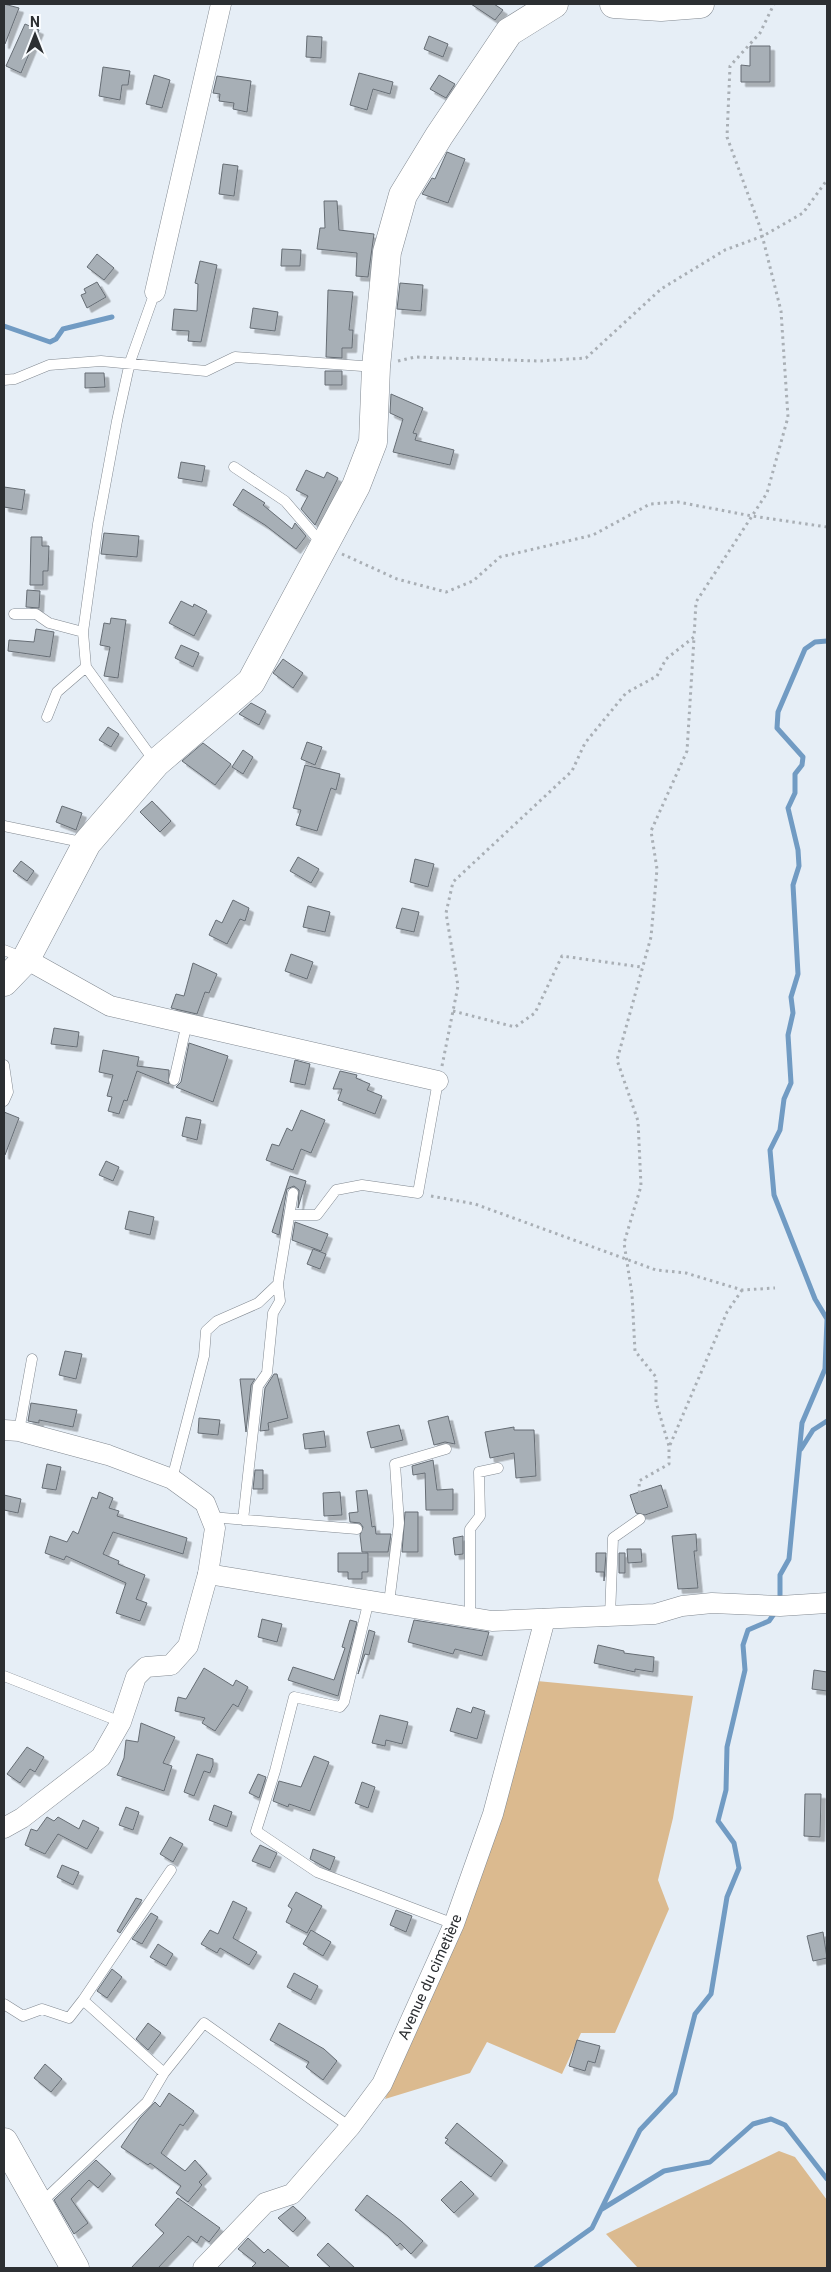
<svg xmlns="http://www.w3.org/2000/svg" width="831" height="2272" viewBox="0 0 831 2272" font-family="Roboto,sans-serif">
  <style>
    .green { fill: #dbba8f }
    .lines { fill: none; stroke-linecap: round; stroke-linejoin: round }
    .stream { stroke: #719bc3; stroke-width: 5 }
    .building { fill: #a7afb6; stroke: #666d74; filter: url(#shadow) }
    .lane-casing { stroke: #828991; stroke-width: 11 }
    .street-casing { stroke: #828991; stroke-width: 21 }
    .secondary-casing { stroke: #828991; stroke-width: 29 }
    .path { stroke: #a9afb5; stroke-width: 3; stroke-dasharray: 2.5 4; stroke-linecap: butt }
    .lane { stroke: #fff; stroke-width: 10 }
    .street { stroke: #fff; stroke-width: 20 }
    .secondary { stroke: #fff; stroke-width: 28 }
    .labels { text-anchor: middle; stroke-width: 4.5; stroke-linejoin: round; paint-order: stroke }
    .street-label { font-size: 15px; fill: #2c2f32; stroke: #f8fbfe }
  </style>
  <defs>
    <filter id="shadow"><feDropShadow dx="4.5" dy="4.5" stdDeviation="0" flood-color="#0004"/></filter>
  </defs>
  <rect width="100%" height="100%" fill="#e6eef6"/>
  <path class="green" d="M 537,1681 L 693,1696 L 673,1818 L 658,1880 L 669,1909 L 615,2033 L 581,2033 L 562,2074 L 487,2042 L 470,2073 L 385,2099 L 489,1849 Z
    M 779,2151 L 795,2157 L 827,2200 L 827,2268 L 638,2268 L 606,2234 Z"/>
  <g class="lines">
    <path class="stream" d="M 4,326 L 50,342 L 56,339 L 63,329 L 112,317
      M 801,1449 L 813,1430 L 827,1421
      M 780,1602 L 780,1575 L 789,1559 L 802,1423 L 825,1369 L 827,1319 L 815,1299 L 774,1195 L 770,1150 L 780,1130 L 784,1099 L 791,1083 L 788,1035 L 793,1013 L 791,997 L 798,974 L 793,885 L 799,866 L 798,850 L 788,808 L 795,793 L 795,774 L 802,765 L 803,757 L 777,728 L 778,712 L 805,649 L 815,642 L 827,641
      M 602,2209 L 664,2171 L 710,2162 L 753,2124 L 771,2119 L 785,2125 L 827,2179
      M 536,2268 L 592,2228 L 640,2130 L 675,2093 L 695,2014 L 711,1994 L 727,1897 L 739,1868 L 734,1843 L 718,1821 L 726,1790 L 727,1747 L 745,1670 L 743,1645 L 748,1630 L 769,1621 L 776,1611"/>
  </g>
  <path class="building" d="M 4,4 L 19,8 L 5,44 L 4,44 Z
    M 471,4 L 494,4 L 503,10 L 495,20 Z
    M 25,24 L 39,30 L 21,73 L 6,66 Z
    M 307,36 L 322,37 L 321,58 L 306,57 Z
    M 429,36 L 448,44 L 443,57 L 424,49 Z
    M 750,46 L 770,46 L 770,82 L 741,82 L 741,65 L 750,66 Z
    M 103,67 L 130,71 L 128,85 L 122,85 L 120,100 L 99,96 Z
    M 359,73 L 393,82 L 390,94 L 373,89 L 367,110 L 350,105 Z
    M 154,75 L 170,80 L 162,108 L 146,104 Z
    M 439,75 L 455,84 L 446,98 L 430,89 Z
    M 217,76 L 251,81 L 247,112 L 233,109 L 234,103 L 219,101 L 220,94 L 213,93 Z
    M 447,152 L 465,159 L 448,203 L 422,194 L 432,178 L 435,179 Z
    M 223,164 L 238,166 L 234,196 L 219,194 Z
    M 324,201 L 337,201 L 339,230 L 374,234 L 368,277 L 356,276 L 357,253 L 317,249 L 320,228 L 325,228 Z
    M 282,249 L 301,250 L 300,266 L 281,266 Z
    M 97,254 L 114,268 L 104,280 L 87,267 Z
    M 200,261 L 217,265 L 201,342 L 188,341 L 189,331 L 172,330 L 174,309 L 197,311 L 198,284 L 195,283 Z
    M 97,282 L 106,297 L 87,308 L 81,295 L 86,293 L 84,289 Z
    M 400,283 L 423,285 L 421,311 L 397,309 Z
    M 328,290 L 353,292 L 349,330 L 353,330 L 352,348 L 342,348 L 342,358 L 326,357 Z
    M 253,308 L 278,312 L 275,331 L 250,328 Z
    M 325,371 L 342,371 L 342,385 L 325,385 Z
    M 85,373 L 104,373 L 105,387 L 85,388 Z
    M 391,394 L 423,408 L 413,433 L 417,434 L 415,440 L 454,450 L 450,465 L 393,452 L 403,419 L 390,413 Z
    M 181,462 L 205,466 L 202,482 L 178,478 Z
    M 306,470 L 324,478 L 327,472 L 338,478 L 315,525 L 301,509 L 308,496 L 296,490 Z
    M 4,487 L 25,490 L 22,510 L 4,507 Z
    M 243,489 L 265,503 L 263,505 L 292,529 L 295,523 L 306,536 L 296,549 L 265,525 L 233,505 Z
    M 104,533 L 139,536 L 137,557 L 101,554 Z
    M 31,537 L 42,537 L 42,546 L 49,546 L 48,571 L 43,571 L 43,585 L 30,585 Z
    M 27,590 L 40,591 L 39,608 L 26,607 Z
    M 181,601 L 193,607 L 194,604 L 207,611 L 194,636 L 169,623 Z
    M 111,618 L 126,620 L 118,678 L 104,676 L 110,647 L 100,645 L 104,623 L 110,624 Z
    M 36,629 L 54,632 L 50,657 L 8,651 L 9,640 L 34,642 Z
    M 181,645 L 199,653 L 193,667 L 175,658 Z
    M 283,659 L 303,673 L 293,688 L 273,673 Z
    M 251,703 L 266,711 L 259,725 L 239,714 Z
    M 108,727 L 119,734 L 111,747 L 99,740 Z
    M 307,742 L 322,747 L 315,765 L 301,759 Z
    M 203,743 L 231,764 L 215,785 L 182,761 Z
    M 243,750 L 253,757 L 243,774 L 232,767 Z
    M 305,765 L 340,774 L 336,790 L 331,788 L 317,831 L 296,825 L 301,810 L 293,808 Z
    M 152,801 L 171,821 L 160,832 L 140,812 Z
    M 62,806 L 82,813 L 76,830 L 56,822 Z
    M 298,857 L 319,869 L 311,883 L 290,871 Z
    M 415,859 L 434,864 L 428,887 L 410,882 Z
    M 21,861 L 34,871 L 27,881 L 13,871 Z
    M 233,900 L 249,908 L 245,921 L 240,919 L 227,944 L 209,935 L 216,920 L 222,923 Z
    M 308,906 L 330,912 L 325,932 L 303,927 Z
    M 402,908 L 419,912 L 414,932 L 396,928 Z
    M 291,954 L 313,962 L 307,979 L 285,971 Z
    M 193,963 L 217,974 L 209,993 L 205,992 L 197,1014 L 171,1008 L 176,994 L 184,996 Z
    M 54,1028 L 79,1032 L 77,1047 L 51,1044 Z
    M 189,1043 L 228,1056 L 213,1102 L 176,1087 L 181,1082 Z
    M 103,1050 L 139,1057 L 137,1066 L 169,1070 L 169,1084 L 137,1071 L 127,1101 L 124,1100 L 119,1114 L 108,1111 L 112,1097 L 107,1096 L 113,1075 L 99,1072 Z
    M 295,1060 L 310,1064 L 305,1085 L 290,1082 Z
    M 340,1071 L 357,1075 L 356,1078 L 370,1084 L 367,1090 L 382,1096 L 375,1114 L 338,1100 L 342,1089 L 333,1089 Z
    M 301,1110 L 325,1120 L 311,1153 L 301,1149 L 293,1170 L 266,1160 L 272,1144 L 279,1146 L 287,1128 L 292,1131 Z
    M 4,1112 L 19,1118 L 5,1155 L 4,1154 Z
    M 186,1117 L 201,1120 L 197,1140 L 182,1136 Z
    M 106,1161 L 119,1167 L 113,1181 L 99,1175 Z
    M 290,1176 L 306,1181 L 298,1208 L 299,1190 L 294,1186 L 287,1189 L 279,1235 L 272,1232 Z
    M 129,1211 L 154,1217 L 150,1235 L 125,1229 Z
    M 295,1222 L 328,1234 L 321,1251 L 292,1240 Z
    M 313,1249 L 326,1254 L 320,1269 L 307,1264 Z
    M 65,1351 L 82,1354 L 76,1379 L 59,1375 Z
    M 274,1374 L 277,1374 L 288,1418 L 268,1423 L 269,1430 L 260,1431 L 265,1388 Z
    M 240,1379 L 255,1379 L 251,1385 L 246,1432 Z
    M 31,1403 L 77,1410 L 73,1427 L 39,1420 L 39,1423 L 28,1421 Z
    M 448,1416 L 455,1444 L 445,1442 L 434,1445 L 428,1421 Z
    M 199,1418 L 220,1420 L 218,1435 L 198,1433 Z
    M 399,1425 L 403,1440 L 371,1448 L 367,1432 Z
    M 514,1427 L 514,1430 L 534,1430 L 536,1476 L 516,1478 L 514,1453 L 490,1458 L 485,1432 Z
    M 324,1431 L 326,1447 L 305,1449 L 303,1434 Z
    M 433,1460 L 437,1490 L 453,1489 L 453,1510 L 426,1510 L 425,1473 L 413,1475 L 412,1466 Z
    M 47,1464 L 61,1467 L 56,1490 L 42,1488 Z
    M 255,1470 L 263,1470 L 263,1489 L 253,1489 Z
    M 661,1485 L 668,1507 L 645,1515 L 636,1513 L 630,1495 Z
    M 367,1490 L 372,1527 L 375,1526 L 376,1534 L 391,1534 L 388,1552 L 362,1552 L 360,1535 L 363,1527 L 360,1523 L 350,1522 L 349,1513 L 358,1512 L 356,1491 Z
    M 99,1492 L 113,1498 L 109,1508 L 119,1511 L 117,1516 L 187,1538 L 183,1554 L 113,1532 L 103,1554 L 119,1561 L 118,1564 L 145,1575 L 136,1599 L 147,1603 L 140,1621 L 116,1613 L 126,1583 L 66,1556 L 64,1560 L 45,1553 L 50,1536 L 67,1542 L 73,1531 L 78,1534 L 92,1497 L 97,1499 Z
    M 340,1492 L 342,1515 L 324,1516 L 323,1493 Z
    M 4,1495 L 21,1499 L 18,1513 L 4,1510 Z
    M 405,1512 L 418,1512 L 418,1552 L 402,1552 Z
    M 696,1534 L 697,1551 L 694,1551 L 698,1588 L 678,1589 L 672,1536 Z
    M 463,1536 L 463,1554 L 455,1555 L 453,1538 Z
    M 627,1549 L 641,1549 L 642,1562 L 628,1563 Z
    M 338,1553 L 368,1553 L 368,1572 L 362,1572 L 362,1579 L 348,1579 L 348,1572 L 338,1572 Z
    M 596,1553 L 606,1553 L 604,1581 L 604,1572 L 596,1572 Z
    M 619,1553 L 625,1553 L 625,1573 L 619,1573 Z
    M 262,1619 L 282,1624 L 277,1642 L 258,1637 Z
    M 350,1620 L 357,1622 L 338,1696 L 288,1680 L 293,1667 L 334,1680 L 345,1648 L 342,1647 Z
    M 414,1620 L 489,1632 L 482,1656 L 455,1649 L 453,1654 L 408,1642 Z
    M 369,1630 L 375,1632 L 369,1655 L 365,1654 L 358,1674 Z
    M 598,1645 L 624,1651 L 624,1653 L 654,1657 L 653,1672 L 635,1669 L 635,1672 L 594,1663 Z
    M 204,1668 L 233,1686 L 236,1680 L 248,1687 L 238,1707 L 233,1704 L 215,1731 L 202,1723 L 205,1718 L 175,1711 L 178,1697 L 186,1699 Z
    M 814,1670 L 827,1672 L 827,1691 L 812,1689 Z
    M 473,1707 L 485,1711 L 477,1739 L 450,1731 L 457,1708 L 471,1713 Z
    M 380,1715 L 408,1722 L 402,1744 L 386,1740 L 385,1746 L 372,1743 Z
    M 141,1723 L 175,1737 L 163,1763 L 172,1766 L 164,1791 L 117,1775 L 124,1758 L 126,1740 L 138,1742 Z
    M 27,1747 L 44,1757 L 35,1772 L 30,1769 L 20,1783 L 7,1774 Z
    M 197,1754 L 213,1759 L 213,1765 L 210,1773 L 204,1771 L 194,1796 L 184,1792 Z
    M 314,1756 L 329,1762 L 310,1811 L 289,1804 L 288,1807 L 273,1801 L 279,1781 L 301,1787 Z
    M 258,1774 L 266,1777 L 259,1798 L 249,1793 Z
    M 362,1782 L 375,1787 L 368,1808 L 355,1803 Z
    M 805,1794 L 821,1794 L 820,1837 L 804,1836 Z
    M 214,1805 L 232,1812 L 227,1827 L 209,1820 Z
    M 126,1807 L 139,1812 L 133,1830 L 119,1825 Z
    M 47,1817 L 54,1821 L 58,1817 L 79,1829 L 83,1820 L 99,1828 L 87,1849 L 58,1834 L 45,1854 L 25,1845 L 31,1829 L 37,1831 Z
    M 170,1837 L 183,1844 L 173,1862 L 160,1854 Z
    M 260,1845 L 277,1853 L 270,1868 L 252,1861 Z
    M 313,1849 L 335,1857 L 330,1870 L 310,1859 Z
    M 62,1865 L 79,1872 L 73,1885 L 57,1877 Z
    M 296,1892 L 322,1906 L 307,1933 L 286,1922 L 292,1909 L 288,1906 Z
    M 136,1898 L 142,1900 L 120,1933 L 117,1931 Z
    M 233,1901 L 247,1908 L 233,1938 L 257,1952 L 249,1965 L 220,1948 L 217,1953 L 201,1944 L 210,1930 L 218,1934 Z
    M 396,1910 L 412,1916 L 406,1932 L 390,1925 Z
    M 151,1913 L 158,1917 L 142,1944 L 132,1939 Z
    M 311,1930 L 331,1942 L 323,1956 L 303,1944 Z
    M 823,1932 L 827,1958 L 813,1961 L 807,1936 Z
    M 158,1944 L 173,1954 L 166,1966 L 150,1957 Z
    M 112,1969 L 122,1977 L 107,1998 L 97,1991 Z
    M 294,1973 L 318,1986 L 311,2000 L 287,1987 Z
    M 148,2023 L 161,2033 L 148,2050 L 136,2039 Z
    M 279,2023 L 324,2049 L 337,2061 L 323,2080 L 306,2067 L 309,2062 L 270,2040 Z
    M 577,2040 L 600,2046 L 595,2063 L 588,2061 L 585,2071 L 569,2066 Z
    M 45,2064 L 62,2079 L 51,2092 L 34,2078 Z
    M 169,2093 L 194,2111 L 183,2126 L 180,2124 L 161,2153 L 185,2171 L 195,2160 L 207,2174 L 199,2182 L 202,2185 L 188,2202 L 176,2193 L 181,2186 L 150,2163 L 148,2165 L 121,2147 L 140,2118 L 155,2102 L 160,2107 Z
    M 457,2123 L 503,2161 L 491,2177 L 445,2143 L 448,2139 L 445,2138 Z
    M 96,2160 L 111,2174 L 98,2188 L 89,2180 L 71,2199 L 88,2223 L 74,2234 L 54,2200 Z
    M 461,2181 L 474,2194 L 454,2213 L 441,2200 Z
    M 367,2195 L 401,2221 L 423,2241 L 411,2254 L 400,2243 L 397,2246 L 388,2236 L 355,2210 Z
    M 178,2198 L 220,2228 L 209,2242 L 201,2236 L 197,2243 L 188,2236 L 158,2268 L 131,2268 L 164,2233 L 155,2225 Z
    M 293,2206 L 306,2218 L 293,2232 L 278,2218 Z
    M 248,2238 L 264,2253 L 268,2249 L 290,2268 L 251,2268 L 256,2263 L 238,2249 Z
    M 328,2243 L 355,2268 L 331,2268 L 317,2255 Z"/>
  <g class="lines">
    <defs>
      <path id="lane" d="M 155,292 L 130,362 L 117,421 L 98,524 L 83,632 L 86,667 L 155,762
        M 4,380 L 15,379 L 49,365 L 101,361 L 206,371 L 235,357 L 376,367
        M 234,467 L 285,501 L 323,545
        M 14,614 L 36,614 L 49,623 L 83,632
        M 47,717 L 57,692 L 86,667
        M 4,826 L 86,843
        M 4,950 L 24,958
        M 4,1065 L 8,1092 L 4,1101
        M 174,1080 L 187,1023
        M 290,1215 L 317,1215 L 336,1190 L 362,1185 L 418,1193 L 438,1081
        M 19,1431 L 32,1359
        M 172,1479 L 204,1356 L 206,1331 L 217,1321 L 258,1303 L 278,1284 L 293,1193
        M 211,1517 L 357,1529
        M 243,1520 L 258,1386 L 267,1373 L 273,1313 L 280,1301 L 278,1284
        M 369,1600 L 344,1702 L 340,1707 L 294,1697 L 275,1771 L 256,1831 L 317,1872 L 454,1924
        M 389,1603 L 399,1523 L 395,1464 L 446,1449
        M 610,1616 L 613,1538 L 640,1519
        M 470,1617 L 470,1529 L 480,1516 L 479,1472 L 498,1468
        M 4,1676 L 121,1722
        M 4,2004 L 23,2016 L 42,2009 L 69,2018 L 83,2000
        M 164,2073 L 204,2023 L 350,2127
        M 41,2203 L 147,2102 L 164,2073 L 83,2000 L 171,1870"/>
      <g id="street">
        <path d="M 155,292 L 221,4"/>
        <path d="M 26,959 L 110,1006 L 438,1081"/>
        <path d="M 4,1430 L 19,1431 L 108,1455 L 172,1479 L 205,1503 L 215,1528 L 208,1574 L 188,1646 L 171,1665 L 146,1667 L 136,1677 L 121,1722 L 101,1757 L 22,1818 L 4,1828"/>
        <path d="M 208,1574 L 492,1621 L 655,1614 L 682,1606 L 712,1603 L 780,1606 L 827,1603"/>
        <path id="s1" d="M 203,2268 L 265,2203 L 292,2194 L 350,2127 L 382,2084 L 454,1924 L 493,1814 L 545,1619"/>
      </g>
      <path id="secondary" d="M 614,4 L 661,7 L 700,4
        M 4,982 L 26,959 L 87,843 L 156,763 L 251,682 L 356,486 L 373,442 L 376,367 L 387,252 L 403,195 L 439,136 L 509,32 L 554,4
        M 4,2142 L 75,2268"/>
    </defs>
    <use href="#lane" class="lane-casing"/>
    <use href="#street" class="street-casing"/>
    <use href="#secondary" class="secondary-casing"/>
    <path class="path" d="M 398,361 L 415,357 L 539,361 L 586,358 L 661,289 L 725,250 L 763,236 L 803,213 L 827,180
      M 342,554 L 397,579 L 446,592 L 473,581 L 500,557 L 593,535 L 650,504 L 678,502 L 752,516 L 827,527
      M 453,1011 L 515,1027 L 535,1013 L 562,956 L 641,967
      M 442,1066 L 458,986 L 446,913 L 453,882 L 572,771 L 585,743 L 626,693 L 657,676 L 666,659 L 694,637 L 696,602 L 767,493 L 788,417 L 781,311 L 760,227 L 727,137 L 730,66 L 760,33 L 774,4
      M 431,1196 L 475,1204 L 656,1270 L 686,1273 L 742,1290 L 775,1288
      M 670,1445 L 727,1312 L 742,1290
      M 640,1506 L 639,1481 L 669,1464 L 669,1446 L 656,1402 L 656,1377 L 635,1351 L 632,1294 L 624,1243 L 641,1186 L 638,1121 L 617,1060 L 651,937 L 657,869 L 651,831 L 687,751 L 694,638"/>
    <use href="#lane" class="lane"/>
    <use href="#street" class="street"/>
    <use href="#secondary" class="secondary"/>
  </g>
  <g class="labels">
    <g class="street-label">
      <text dy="5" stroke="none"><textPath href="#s1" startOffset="378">Avenue du cimetière</textPath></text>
    </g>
  </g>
  <rect width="831" height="2272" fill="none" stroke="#2c2f32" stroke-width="10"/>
  <g transform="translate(35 35)" stroke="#f8fbfe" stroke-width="4" paint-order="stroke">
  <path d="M0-4L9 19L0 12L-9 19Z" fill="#2c2f32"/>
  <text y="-8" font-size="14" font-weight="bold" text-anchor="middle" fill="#2c2f32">N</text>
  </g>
</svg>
